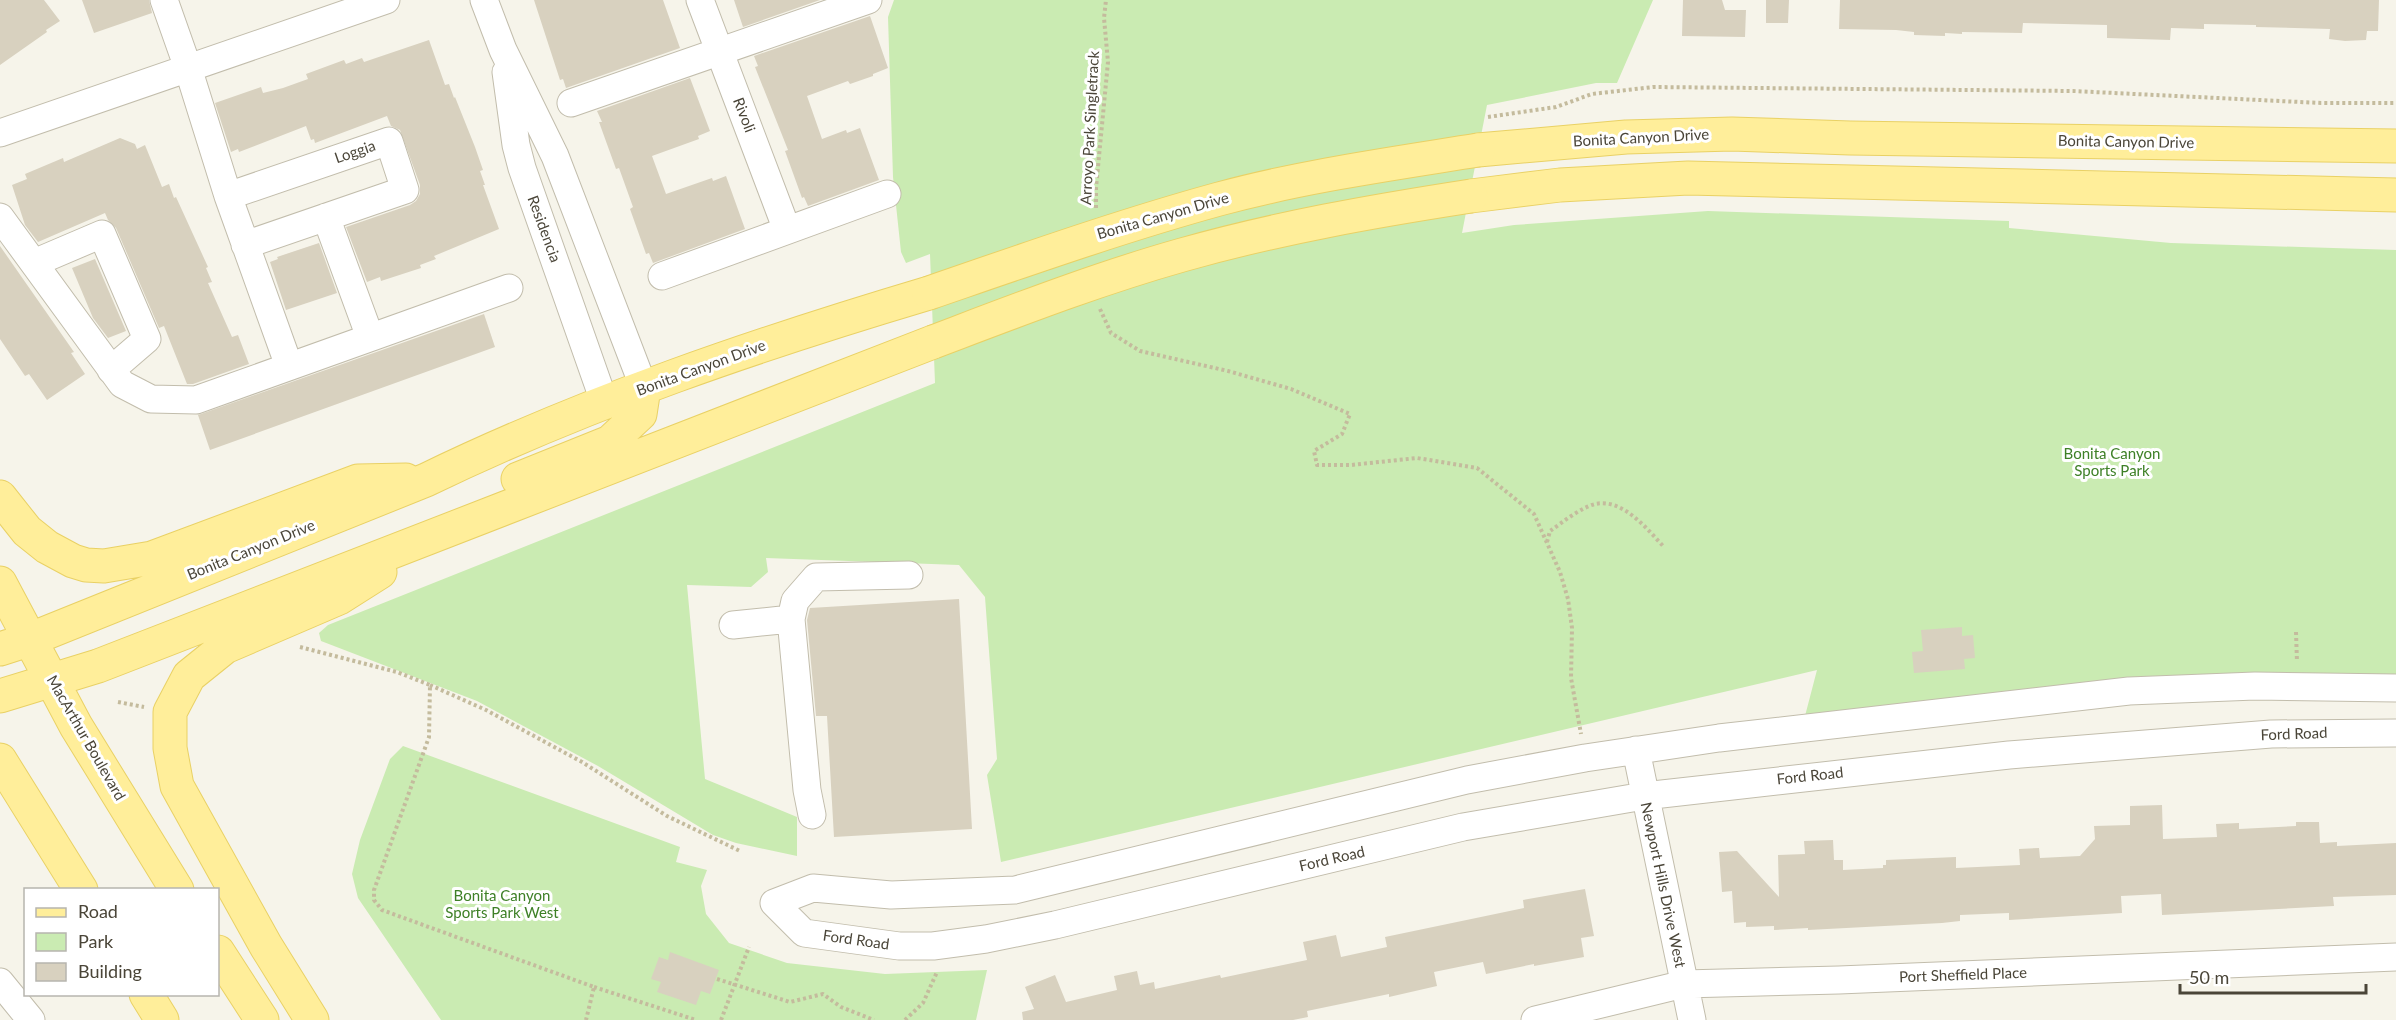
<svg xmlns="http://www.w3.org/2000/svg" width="2396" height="1020" viewBox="0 0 2396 1020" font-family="Lato,sans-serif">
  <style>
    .green { fill: #caebb2 }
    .building { fill: #d8d1bf }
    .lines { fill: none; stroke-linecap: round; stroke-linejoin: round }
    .minor-casing { stroke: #c2bdac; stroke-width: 29 }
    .major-casing { stroke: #e9d165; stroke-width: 35 }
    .path { stroke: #c4bb9d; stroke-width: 4; stroke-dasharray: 3 3; stroke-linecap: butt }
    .minor { stroke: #fff; stroke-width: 27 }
    .major { stroke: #ffee9a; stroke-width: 33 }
    .major-bridge-casing { stroke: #e9d165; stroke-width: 35; stroke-linecap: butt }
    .major-bridge { stroke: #ffee9a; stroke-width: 33 }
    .labels { text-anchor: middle; stroke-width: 6; stroke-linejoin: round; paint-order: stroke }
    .street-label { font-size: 15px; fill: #4a4538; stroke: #fff }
    .park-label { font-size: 15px; fill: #3e8027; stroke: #fff }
  </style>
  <rect width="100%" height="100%" fill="#f6f4ea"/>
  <path class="green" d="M 894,0 L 1653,0 L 1617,83 L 1596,83 L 1487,105 L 1462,233 L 1514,225 L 1708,211 L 2009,221 L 2009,228 L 2171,243 L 2396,250 L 2396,676 L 1805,716 L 1817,670 L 1001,862 L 987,775 L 997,759 L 985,597 L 959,565 L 766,558 L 768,572 L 751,587 L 687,585 L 705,779 L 797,817 L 797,856 L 736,843 L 713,835 L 598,766 L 477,701 L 321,641 L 319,633 L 328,625 L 935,383 L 930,254 L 906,263 L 901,252 L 893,177 L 888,17 Z
    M 403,746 L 680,847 L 676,862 L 707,870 L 701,886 L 706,914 L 729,943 L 787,963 L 885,974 L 987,970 L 976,1020 L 441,1020 L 358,898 L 352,874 L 360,840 L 390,759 Z"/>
  <path class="building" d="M 0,0 L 44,0 L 60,21 L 46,30 L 47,32 L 0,65 Z
    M 82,0 L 149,0 L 152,13 L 94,33 Z
    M 534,0 L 663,0 L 680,48 L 566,88 L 563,79 L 560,80 Z
    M 734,0 L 820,0 L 743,27 Z
    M 1683,0 L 1722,0 L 1725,10 L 1746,10 L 1745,37 L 1682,36 Z
    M 1766,0 L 1789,0 L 1788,23 L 1766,23 Z
    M 1840,0 L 2379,0 L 2378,31 L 2367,31 L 2366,40 L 2345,41 L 2329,39 L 2330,29 L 2256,27 L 2256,25 L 2204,24 L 2204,29 L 2171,28 L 2170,40 L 2107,38 L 2107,25 L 2023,23 L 2022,33 L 1962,32 L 1962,34 L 1945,33 L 1945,36 L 1914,35 L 1914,32 L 1896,30 L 1839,29 Z
    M 870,16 L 888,68 L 873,74 L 873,76 L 850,84 L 848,81 L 807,96 L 822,139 L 846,130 L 847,133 L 860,128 L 879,180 L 808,206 L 804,197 L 802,198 L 785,151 L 788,150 L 755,67 L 758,66 L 754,56 Z
    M 429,40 L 445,85 L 449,84 L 454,98 L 455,97 L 475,147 L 483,170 L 480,171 L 485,185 L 483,185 L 499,229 L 434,256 L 436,259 L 420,265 L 421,268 L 381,281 L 380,277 L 367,282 L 346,227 L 410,205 L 416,201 L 420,194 L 420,185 L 400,130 L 391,126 L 387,116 L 315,143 L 314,139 L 311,140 L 306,126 L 239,152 L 238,149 L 231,152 L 215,103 L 261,87 L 263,93 L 283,88 L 308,79 L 306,74 L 344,60 L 346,64 L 362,58 L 364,62 Z
    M 690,78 L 710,131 L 698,136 L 699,139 L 652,156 L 666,194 L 712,178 L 713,181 L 726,176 L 745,229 L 653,263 L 649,253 L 646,254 L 630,209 L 633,207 L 619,168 L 616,169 L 599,122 L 602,122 L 597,111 Z
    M 120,138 L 135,144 L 137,149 L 145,145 L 162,187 L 169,184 L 174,198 L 176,197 L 208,267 L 206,268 L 212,282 L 208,283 L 232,337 L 238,335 L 249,364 L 193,384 L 187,384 L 164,326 L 159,328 L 116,228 L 108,220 L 105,213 L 38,242 L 25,225 L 12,185 L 27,179 L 25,174 L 63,158 L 64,162 Z
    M 319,243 L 337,293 L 286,310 L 270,262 L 278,259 L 277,257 Z
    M 0,246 L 74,352 L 71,353 L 85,374 L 47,400 L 29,374 L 25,376 L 0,339 Z
    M 95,259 L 126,331 L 108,338 L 93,318 L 72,268 Z
    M 484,314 L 495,347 L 210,450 L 198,415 Z
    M 959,599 L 972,829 L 834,837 L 827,716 L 816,716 L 807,620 L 810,608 Z
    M 1962,627 L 1962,636 L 1973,635 L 1975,658 L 1964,659 L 1965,669 L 1914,673 L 1912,652 L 1923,651 L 1921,630 Z
    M 2162,805 L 2163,839 L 2217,837 L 2216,824 L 2239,823 L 2239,829 L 2296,826 L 2296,822 L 2319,822 L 2320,843 L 2337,842 L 2337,846 L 2396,843 L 2396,895 L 2333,897 L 2334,906 L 2162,915 L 2161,894 L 2121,896 L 2122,913 L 2009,920 L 2009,913 L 1960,915 L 1960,921 L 1942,923 L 1808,930 L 1808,928 L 1774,930 L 1774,926 L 1746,927 L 1746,922 L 1734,923 L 1732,891 L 1722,892 L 1719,852 L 1737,851 L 1779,897 L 1778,855 L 1805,854 L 1804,841 L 1833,840 L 1834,860 L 1843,860 L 1843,870 L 1883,868 L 1883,865 L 1886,865 L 1886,860 L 1956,857 L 1956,868 L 2020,865 L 2019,849 L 2039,848 L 2040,858 L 2080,856 L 2095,839 L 2094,826 L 2130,825 L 2130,806 Z
    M 1585,889 L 1594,936 L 1581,938 L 1584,957 L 1534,966 L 1534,964 L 1486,974 L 1483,962 L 1434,972 L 1437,986 L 1389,997 L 1389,994 L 1307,1011 L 1308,1017 L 1293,1020 L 1023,1020 L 1022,1012 L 1034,1009 L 1025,987 L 1055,975 L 1066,1002 L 1117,990 L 1114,976 L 1137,971 L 1140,985 L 1154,982 L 1155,989 L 1220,975 L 1221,978 L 1307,960 L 1303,942 L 1336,935 L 1341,957 L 1387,947 L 1385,937 L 1524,908 L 1523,900 Z
    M 670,952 L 719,970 L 710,994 L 701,991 L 696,1005 L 657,992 L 661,982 L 651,979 L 659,957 L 668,960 Z"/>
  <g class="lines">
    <defs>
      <path id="minor" d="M 164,0 L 188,68 L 228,196 L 289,366
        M 484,0 L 503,50 L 555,156 L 644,388
        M 700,0 L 787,230
        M 506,72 L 516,145 L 522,168 L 605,404
        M 571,103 L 868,0
        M 0,133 L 386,0
        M 228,196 L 389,141 L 405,190 L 245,245
        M 0,217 L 122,384 L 151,399 L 196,400 L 509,288
        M 326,217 L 370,337
        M 34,263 L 102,234 L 147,339 L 111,370
        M 662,276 L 887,194
        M 791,619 L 795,601 L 816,577 L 909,575
        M 733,625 L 791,619 L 807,790 L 812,815
        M 2396,688 L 2255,686 L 2129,691 L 1719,738 L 1585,758 L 1467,780 L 1015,890 L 891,895 L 813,888 L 774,903 L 804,933 L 899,946 L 933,946 L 986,939 L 1055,925 L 1463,827 L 1644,796 L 2009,755 L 2271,734 L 2396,733
        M 1636,750 L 1692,1020
        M 0,982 L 31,1020
        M 1535,1020 L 1684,984 L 1839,980 L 2396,957"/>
      <path id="major" d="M 1478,150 L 1626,137 L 1732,134 L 1850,138 L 2396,146
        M 1471,196 L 1560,185 L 1688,178 L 2396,195
        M 518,479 L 610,442 L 640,414 L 644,388
        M 0,497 L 27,531 L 47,547 L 73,561 L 86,565 L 104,566 L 152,558 L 358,481 L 406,480
        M 0,583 L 76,726 L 177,890
        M 0,649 L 31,639 L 426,480 C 587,402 758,344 929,293
        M 0,696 L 98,666 L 933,342
        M 0,760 L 81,890
        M 218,952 L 262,1020
        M 146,994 L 162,1020
        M 312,1020 L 266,946 L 177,786 L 170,748 L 170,712 L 189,676 L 225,647 L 339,598 L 380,572"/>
    </defs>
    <use href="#minor" class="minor-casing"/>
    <use href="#major" class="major-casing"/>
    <path class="path" d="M 1488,117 L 1556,107 L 1592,94 L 1653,87 L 2073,91 L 2321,103 L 2396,103
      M 1096,208 L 1096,188 L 1108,62 L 1104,18 L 1106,0
      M 1100,309 L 1111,333 L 1140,351 L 1228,371 L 1291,389 L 1350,414 L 1342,434 L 1314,451 L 1317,465 L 1351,465 L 1417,458 L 1477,468 L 1534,514 L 1560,572 L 1568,599 L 1572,628 L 1571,678 L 1581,734
      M 1547,542 L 1550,531 C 1563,522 1580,508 1595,504 C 1623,498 1647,529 1664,547
      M 2296,632 L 2297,662
      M 300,647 L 397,672 L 430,685 L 429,737 L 374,890 L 374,900 L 382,910 L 594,987 L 586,1020
      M 430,685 L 486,710 L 582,762 L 667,816 L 740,851
      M 118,702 L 144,707
      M 717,979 L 790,1002 L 823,994 L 841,1007 L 874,1020
      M 594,987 L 696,1020
      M 721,1020 L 749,947
      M 905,1020 L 923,1003 L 937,972"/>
    <use href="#minor" class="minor"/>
    <use href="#major" class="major"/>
    <defs>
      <path id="major-bridge" d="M 929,293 C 1025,260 1121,226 1219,199 C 1304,176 1391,164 1478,150
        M 933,342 C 1015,311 1097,279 1182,255 C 1277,228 1374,211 1471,196"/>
    </defs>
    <use href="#major-bridge" class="major-bridge-casing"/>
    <use href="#major-bridge" class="major-bridge"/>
  </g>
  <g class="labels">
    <g class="street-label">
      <text transform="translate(744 115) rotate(69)" y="5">Rivoli</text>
      <text transform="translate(1090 128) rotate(-87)" y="5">Arroyo Park Singletrack</text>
      <text transform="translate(1641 138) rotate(-3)" y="5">Bonita Canyon Drive</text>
      <text transform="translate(2126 142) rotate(1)" y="5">Bonita Canyon Drive</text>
      <text transform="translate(355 152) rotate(-19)" y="5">Loggia</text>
      <text transform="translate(1163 216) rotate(-16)" y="5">Bonita Canyon Drive</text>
      <text transform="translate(544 229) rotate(70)" y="5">Residencia</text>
      <text transform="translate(701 368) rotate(-20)" y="5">Bonita Canyon Drive</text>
      <text transform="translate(251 550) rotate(-22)" y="5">Bonita Canyon Drive</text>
      <text transform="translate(2294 734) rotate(-2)" y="5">Ford Road</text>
      <text transform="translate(86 738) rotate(60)" y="5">MacArthur Boulevard</text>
      <text transform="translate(1810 776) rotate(-6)" y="5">Ford Road</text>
      <text transform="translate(1332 859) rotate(-13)" y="5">Ford Road</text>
      <text transform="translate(1663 885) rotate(78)" y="5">Newport Hills Drive West</text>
      <text transform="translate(856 940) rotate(8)" y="5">Ford Road</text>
      <text transform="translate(1963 975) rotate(-2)" y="5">Port Sheffield Place</text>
    </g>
    <g class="park-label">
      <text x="2112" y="459">Bonita Canyon<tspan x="2112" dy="17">Sports Park</tspan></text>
      <text x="502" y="901">Bonita Canyon<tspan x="502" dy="17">Sports Park West</tspan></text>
    </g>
  </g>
  <rect x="24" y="888" width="195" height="108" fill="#ffffff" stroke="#b7b5af" stroke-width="1.5"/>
  <rect x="36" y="908" width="30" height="9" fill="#ffee9a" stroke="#b7b5af" stroke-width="1.5"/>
  <text x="78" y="918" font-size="18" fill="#4a4538">Road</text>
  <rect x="36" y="933" width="30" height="18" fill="#caebb2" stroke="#b7b5af" stroke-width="1.5"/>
  <text x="78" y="948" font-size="18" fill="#4a4538">Park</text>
  <rect x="36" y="963" width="30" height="18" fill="#d8d1bf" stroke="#b7b5af" stroke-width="1.5"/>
  <text x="78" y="978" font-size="18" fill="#4a4538">Building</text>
  <path d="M2180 984v9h186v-9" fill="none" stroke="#4a4538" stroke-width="3"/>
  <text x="2189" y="984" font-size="18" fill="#4a4538" stroke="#ffffff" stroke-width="4.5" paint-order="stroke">50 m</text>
</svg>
